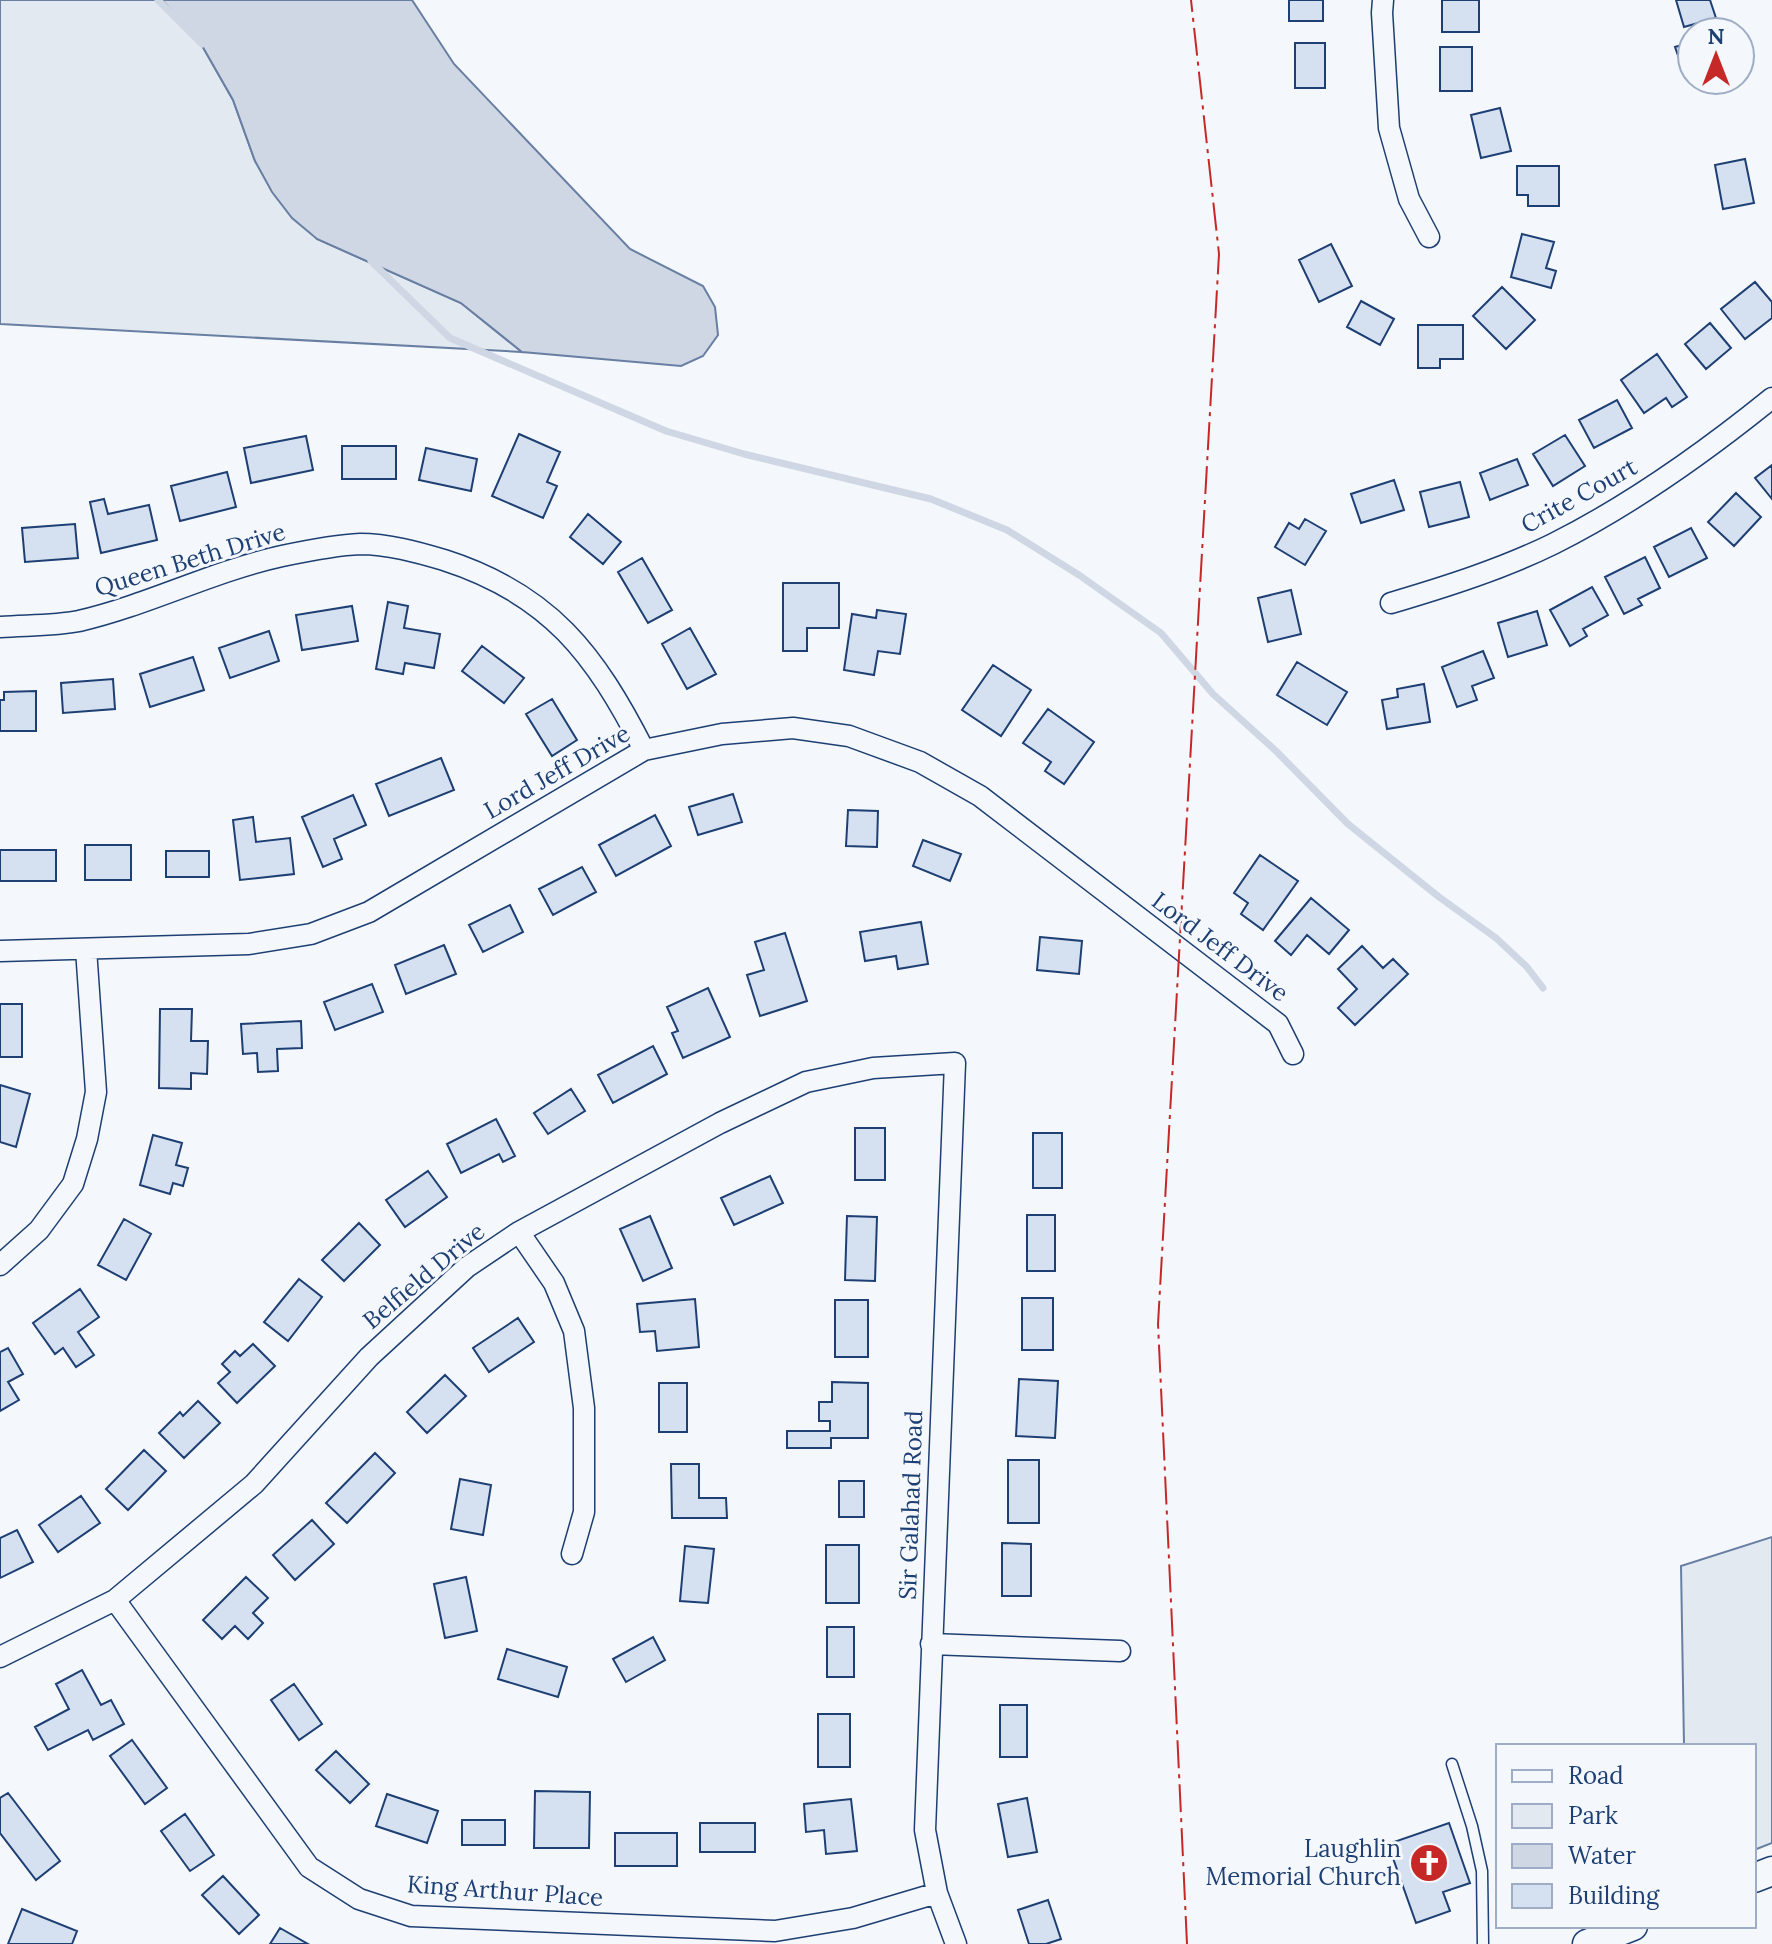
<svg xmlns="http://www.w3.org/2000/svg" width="1772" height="1944" viewBox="0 0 1772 1944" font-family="Lora,serif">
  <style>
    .green { fill: #e3e9f0; stroke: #687fa3; stroke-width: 2 }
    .water { fill: #cfd7e4; stroke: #687fa3; stroke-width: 2 }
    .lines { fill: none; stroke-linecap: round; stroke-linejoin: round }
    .stream { stroke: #cfd7e4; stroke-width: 7 }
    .building { fill: #d5e0f0; stroke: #1d3f73; stroke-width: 2 }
    .lane-casing { stroke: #1d3f73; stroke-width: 13 }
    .street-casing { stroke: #1d3f73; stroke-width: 23 }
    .secondary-casing { stroke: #1d3f73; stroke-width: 31 }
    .lane { stroke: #f4f7fb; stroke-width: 10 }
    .street { stroke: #f4f7fb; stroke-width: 20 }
    .secondary { stroke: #f4f7fb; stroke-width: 28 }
    .power { stroke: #c62828; stroke-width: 2; stroke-dasharray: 28 6 4 6; stroke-linecap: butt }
    .labels { text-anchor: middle; stroke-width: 6; stroke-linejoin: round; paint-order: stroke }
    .street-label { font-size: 24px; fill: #1d3f73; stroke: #f4f7fb }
    .poi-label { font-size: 24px; fill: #1d3f73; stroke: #f4f7fb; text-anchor: end }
  </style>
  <rect width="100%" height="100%" fill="#f4f7fb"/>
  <path class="green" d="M 0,0 L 162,0 L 200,42 L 233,100 L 255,161 L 317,239 L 461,303 L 522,352 L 0,324 Z
    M 1772,1537 L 1772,1843 L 1754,1850 L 1754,1746 L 1684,1746 L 1681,1566 Z"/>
  <path class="water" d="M 162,0 L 412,0 L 454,64 L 630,249 L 703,286 L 715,307 L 718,335 L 703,356 L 681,366 L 522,352 L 461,303 L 317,239 L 292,218 L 272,192 L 255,161 L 233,100 L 200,42 Z"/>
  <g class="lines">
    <path class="stream" d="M 158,0 L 202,44
      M 371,261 L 450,338 L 666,431 L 744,454 L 931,499 L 1007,530 L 1079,575 L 1161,633 L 1213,694 L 1276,751 L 1348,824 L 1439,897 L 1496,938 L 1527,967 L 1543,988"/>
  </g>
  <path class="building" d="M 1289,0 L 1323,0 L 1323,21 L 1289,21 Z
    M 1442,0 L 1479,0 L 1479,32 L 1442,32 Z
    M 1676,0 L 1710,0 L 1716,18 L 1684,27 Z
    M 1692,42 L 1692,61 L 1681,64 L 1675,47 Z
    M 1295,43 L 1325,43 L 1325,88 L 1295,88 Z
    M 1440,47 L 1472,47 L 1472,91 L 1440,91 Z
    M 1500,108 L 1511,151 L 1481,158 L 1471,115 Z
    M 1745,159 L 1754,203 L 1723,209 L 1715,165 Z
    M 1517,166 L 1559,166 L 1559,206 L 1528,206 L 1528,195 L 1517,195 Z
    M 1522,234 L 1554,242 L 1546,268 L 1556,271 L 1551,288 L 1511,277 Z
    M 1331,244 L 1352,286 L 1319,302 L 1299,260 Z
    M 1755,282 L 1772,302 L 1772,318 L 1745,339 L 1721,309 Z
    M 1502,287 L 1535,320 L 1506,349 L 1473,316 Z
    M 1361,301 L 1394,319 L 1380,345 L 1347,327 Z
    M 1710,323 L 1731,348 L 1706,369 L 1685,344 Z
    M 1418,325 L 1463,325 L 1463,359 L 1440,359 L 1440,368 L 1418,368 Z
    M 1657,354 L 1687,397 L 1672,407 L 1666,398 L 1644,413 L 1621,380 Z
    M 1617,400 L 1632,428 L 1594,448 L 1579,420 Z
    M 519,434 L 560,452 L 547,482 L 557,486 L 543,518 L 492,496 Z
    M 1565,435 L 1585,466 L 1553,486 L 1533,454 Z
    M 306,436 L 313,470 L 251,483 L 244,448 Z
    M 342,446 L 396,446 L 396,479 L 342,479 Z
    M 426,448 L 477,459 L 471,491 L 419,480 Z
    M 1517,459 L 1528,485 L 1490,500 L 1480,473 Z
    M 1772,465 L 1772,499 L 1755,478 Z
    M 227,472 L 236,507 L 180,521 L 171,486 Z
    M 1394,480 L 1404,510 L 1361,523 L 1351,494 Z
    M 1460,482 L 1469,517 L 1429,527 L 1420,492 Z
    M 1736,493 L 1761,517 L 1734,546 L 1708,522 Z
    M 104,499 L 108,514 L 149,505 L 157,540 L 101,553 L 90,502 Z
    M 588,514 L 621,542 L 603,564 L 570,537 Z
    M 1305,519 L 1326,531 L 1305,565 L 1275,547 L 1289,523 L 1299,529 Z
    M 75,524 L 78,558 L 25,562 L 22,528 Z
    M 1691,528 L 1707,558 L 1669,577 L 1654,547 Z
    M 1645,557 L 1660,588 L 1638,599 L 1642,605 L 1624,614 L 1605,577 Z
    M 642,558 L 672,610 L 648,623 L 618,572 Z
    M 783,583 L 839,583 L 839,628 L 807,628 L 807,651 L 783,651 Z
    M 1592,587 L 1608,615 L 1583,629 L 1587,636 L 1570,646 L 1550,610 Z
    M 1291,590 L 1301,634 L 1268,642 L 1258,598 Z
    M 388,602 L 408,606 L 404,628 L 440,634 L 434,668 L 405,663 L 403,674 L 376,669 Z
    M 352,606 L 358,641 L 302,650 L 296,615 Z
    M 877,610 L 906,614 L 900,654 L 878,651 L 874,675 L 844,670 L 852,614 L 876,618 Z
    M 1537,611 L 1547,645 L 1508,657 L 1498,623 Z
    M 690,628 L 716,674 L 687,689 L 662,644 Z
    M 269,631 L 279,661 L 230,678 L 219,648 Z
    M 482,646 L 524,678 L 504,703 L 462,671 Z
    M 1483,651 L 1494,678 L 1472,686 L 1477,700 L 1457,707 L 1442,667 Z
    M 193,657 L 204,690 L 150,707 L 140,674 Z
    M 1297,662 L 1347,692 L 1327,725 L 1277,695 Z
    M 993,665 L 1031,690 L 1001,736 L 962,710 Z
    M 113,679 L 115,709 L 63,713 L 61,683 Z
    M 1424,684 L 1430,722 L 1387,729 L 1382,700 L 1398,697 L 1397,689 Z
    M 36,691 L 36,731 L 0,731 L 0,700 L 4,700 L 4,692 Z
    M 552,699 L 577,740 L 552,756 L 526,714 Z
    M 1048,709 L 1094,742 L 1064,784 L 1045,771 L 1051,762 L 1023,743 Z
    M 441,758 L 454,790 L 389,816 L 376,784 Z
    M 733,794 L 742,822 L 698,835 L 689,807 Z
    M 353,795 L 366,825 L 334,839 L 342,859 L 323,867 L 302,817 Z
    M 848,810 L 878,811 L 877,847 L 846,846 Z
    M 655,815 L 671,846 L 616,876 L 599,845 Z
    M 253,817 L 256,842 L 290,838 L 294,874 L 240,880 L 233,820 Z
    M 923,840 L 961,854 L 950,881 L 913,866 Z
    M 85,845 L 131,845 L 131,880 L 85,880 Z
    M 0,850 L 56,850 L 56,881 L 0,881 Z
    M 166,851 L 209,851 L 209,877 L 166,877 Z
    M 1260,855 L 1298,881 L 1263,930 L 1241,914 L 1248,903 L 1234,893 Z
    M 582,867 L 596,892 L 553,915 L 539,889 Z
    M 1311,898 L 1349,930 L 1329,954 L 1307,935 L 1291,955 L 1275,941 Z
    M 510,905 L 523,932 L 483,952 L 469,925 Z
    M 921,922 L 928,964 L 898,969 L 896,956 L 865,961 L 860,932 Z
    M 785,933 L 807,1001 L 760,1016 L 747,975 L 764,970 L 755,942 Z
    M 1040,937 L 1082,941 L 1079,974 L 1037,970 Z
    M 444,945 L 456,974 L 406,994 L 395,965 Z
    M 1362,946 L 1383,968 L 1393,959 L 1408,974 L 1355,1025 L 1338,1008 L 1357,989 L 1338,969 Z
    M 372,984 L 383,1012 L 335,1030 L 324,1002 Z
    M 708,988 L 730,1037 L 683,1058 L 672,1033 L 678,1031 L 667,1007 Z
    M 0,1004 L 22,1004 L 22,1057 L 0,1057 Z
    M 160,1009 L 192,1009 L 191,1041 L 208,1041 L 207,1074 L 191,1073 L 191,1089 L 159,1088 Z
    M 301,1021 L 302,1048 L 277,1049 L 278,1071 L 258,1072 L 257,1053 L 243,1054 L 241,1024 Z
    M 653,1046 L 667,1074 L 613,1103 L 598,1075 Z
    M 0,1085 L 30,1094 L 16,1147 L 0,1142 Z
    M 571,1089 L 585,1111 L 548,1134 L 534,1113 Z
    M 496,1119 L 515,1156 L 503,1162 L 499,1154 L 461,1173 L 447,1144 Z
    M 855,1128 L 885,1128 L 885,1180 L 855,1180 Z
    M 1033,1133 L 1062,1133 L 1062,1188 L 1033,1188 Z
    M 153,1135 L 182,1143 L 176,1165 L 188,1168 L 183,1186 L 173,1183 L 170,1194 L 140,1185 Z
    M 428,1171 L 447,1197 L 405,1227 L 386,1200 Z
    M 770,1176 L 783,1203 L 734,1225 L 721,1198 Z
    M 1027,1215 L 1055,1215 L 1055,1271 L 1027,1271 Z
    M 650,1216 L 672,1268 L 643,1281 L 620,1229 Z
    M 847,1216 L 877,1217 L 875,1281 L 845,1280 Z
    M 124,1219 L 151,1234 L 126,1280 L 98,1265 Z
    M 359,1223 L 380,1245 L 344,1281 L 322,1260 Z
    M 299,1279 L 322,1297 L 288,1341 L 264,1322 Z
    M 80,1289 L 99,1317 L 78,1332 L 94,1355 L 76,1367 L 63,1348 L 55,1354 L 33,1323 Z
    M 1022,1298 L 1053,1298 L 1053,1350 L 1022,1350 Z
    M 695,1299 L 699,1347 L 657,1351 L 655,1331 L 640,1332 L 637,1304 Z
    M 835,1300 L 868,1300 L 868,1357 L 835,1357 Z
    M 518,1318 L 534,1342 L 489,1372 L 473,1348 Z
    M 253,1344 L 275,1366 L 237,1403 L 218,1383 L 230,1372 L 222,1364 L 235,1351 L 240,1356 Z
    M 8,1348 L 23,1374 L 8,1382 L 19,1400 L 0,1411 L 0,1352 Z
    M 445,1375 L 466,1396 L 427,1433 L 407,1412 Z
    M 1019,1379 L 1058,1381 L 1055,1438 L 1016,1436 Z
    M 832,1382 L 868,1383 L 868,1438 L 831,1438 L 831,1448 L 787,1448 L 787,1431 L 830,1431 L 830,1421 L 819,1421 L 819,1402 L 832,1402 Z
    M 659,1383 L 687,1383 L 687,1432 L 659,1432 Z
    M 198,1401 L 220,1423 L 184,1458 L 159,1433 L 180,1412 L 183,1416 Z
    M 144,1450 L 166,1471 L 128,1510 L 106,1489 Z
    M 375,1453 L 395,1473 L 347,1523 L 326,1503 Z
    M 1008,1460 L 1039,1460 L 1039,1523 L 1008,1523 Z
    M 671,1464 L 699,1464 L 699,1498 L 726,1498 L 727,1518 L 672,1518 Z
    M 460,1479 L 491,1485 L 483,1535 L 451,1529 Z
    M 839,1481 L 864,1481 L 864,1517 L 839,1517 Z
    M 81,1496 L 100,1523 L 58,1552 L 39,1525 Z
    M 312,1520 L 334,1544 L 295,1580 L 273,1555 Z
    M 17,1530 L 33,1562 L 0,1578 L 0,1538 Z
    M 1002,1543 L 1031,1544 L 1031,1596 L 1002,1596 Z
    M 826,1545 L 859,1545 L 859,1603 L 826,1603 Z
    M 685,1546 L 714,1549 L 708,1603 L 680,1601 Z
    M 246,1577 L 268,1598 L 253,1613 L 263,1623 L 248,1639 L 235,1626 L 222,1639 L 203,1620 Z
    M 466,1577 L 477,1631 L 445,1638 L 434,1584 Z
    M 827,1627 L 854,1627 L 854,1677 L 827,1677 Z
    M 653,1637 L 665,1660 L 626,1682 L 613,1659 Z
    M 507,1649 L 567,1667 L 558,1697 L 498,1679 Z
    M 82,1670 L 101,1705 L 111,1700 L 124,1724 L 93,1740 L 88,1730 L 48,1750 L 35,1727 L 69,1709 L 56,1684 Z
    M 294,1684 L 322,1724 L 299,1740 L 271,1700 Z
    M 1000,1705 L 1027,1705 L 1027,1757 L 1000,1757 Z
    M 818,1714 L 850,1714 L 850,1767 L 818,1767 Z
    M 132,1740 L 167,1788 L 145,1804 L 110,1756 Z
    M 336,1751 L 369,1784 L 350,1803 L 316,1770 Z
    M 535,1791 L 590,1792 L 589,1848 L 534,1848 Z
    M 8,1793 L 60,1861 L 36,1880 L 0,1833 L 0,1798 Z
    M 387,1794 L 438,1811 L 427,1843 L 376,1826 Z
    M 1027,1798 L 1037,1852 L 1008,1857 L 998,1804 Z
    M 851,1799 L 857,1851 L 826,1854 L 824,1830 L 806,1832 L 804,1804 Z
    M 185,1814 L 214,1855 L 190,1871 L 161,1831 Z
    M 462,1820 L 505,1820 L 505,1845 L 462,1845 Z
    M 700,1823 L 755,1823 L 755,1852 L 700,1852 Z
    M 1449,1823 L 1470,1883 L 1443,1892 L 1450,1911 L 1416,1923 L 1388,1844 Z
    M 615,1833 L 677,1833 L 677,1866 L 615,1866 Z
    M 223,1876 L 259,1915 L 239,1934 L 202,1895 Z
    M 1048,1900 L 1061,1939 L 1046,1944 L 1029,1944 L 1018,1910 Z
    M 22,1909 L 77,1931 L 72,1944 L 8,1944 Z
    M 280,1928 L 308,1944 L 270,1944 Z"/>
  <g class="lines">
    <defs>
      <path id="lane" d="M 1452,1764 L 1472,1826 L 1482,1871 L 1483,1944"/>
      <path id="street" d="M 1383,0 L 1382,13 L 1389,128 L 1409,199 L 1429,237
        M 1391,603 C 1445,587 1502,569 1553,544 C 1631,505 1704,453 1772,398
        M 0,627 C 25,625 54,626 79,621 C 148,605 213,571 282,556 C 306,551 335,545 360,544 C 388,544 417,552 444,560 C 550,594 595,654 644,750
        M 0,951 L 249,944 L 311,934 L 369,912 L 644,750 L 722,734 L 793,728 L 849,736 L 920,762 L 980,796 L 1278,1024 L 1293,1054
        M 519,1232 L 554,1283 L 574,1331 L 584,1408 L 584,1512 L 572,1554
        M 0,1265 L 39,1230 L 73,1184 L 87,1139 L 96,1092 L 86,949
        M 115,1600 L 309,1867 L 359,1899 L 411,1916 L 775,1931 L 853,1918 L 937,1893
        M 931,1644 L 1120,1651
        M 0,1657 L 115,1600 L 254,1484 L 369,1357 L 467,1267 L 519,1232 L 720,1123 L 806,1082 L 873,1068 L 955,1063 L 925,1830 L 937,1893 L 956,1944"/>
      <path id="secondary" d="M 1754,1878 L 1772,1871
        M 1587,1944 L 1633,1926"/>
    </defs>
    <use href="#lane" class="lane-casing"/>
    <use href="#street" class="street-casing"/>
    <use href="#secondary" class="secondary-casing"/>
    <use href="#lane" class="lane"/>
    <use href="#street" class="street"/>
    <use href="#secondary" class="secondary"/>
    <path class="power" d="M 1187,1944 L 1158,1324 L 1219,254 L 1191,0"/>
  </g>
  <defs>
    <symbol id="church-disc" viewBox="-11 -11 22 22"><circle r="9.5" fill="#c62828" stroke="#f4f7fb"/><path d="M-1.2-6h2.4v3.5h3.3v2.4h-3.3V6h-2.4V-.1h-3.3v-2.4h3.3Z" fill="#fff"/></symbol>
  </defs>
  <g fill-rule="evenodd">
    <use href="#church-disc" x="1407" y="1841" width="44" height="44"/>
  </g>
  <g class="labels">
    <g class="street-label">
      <text transform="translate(1579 496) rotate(-29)" y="8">Crite Court</text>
      <text transform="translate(190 560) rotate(-17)" y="8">Queen Beth Drive</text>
      <text transform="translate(557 772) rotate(-30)" y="8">Lord Jeff Drive</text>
      <text transform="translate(1220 947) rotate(37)" y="8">Lord Jeff Drive</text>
      <text transform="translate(424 1276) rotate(-40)" y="8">Belfield Drive</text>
      <text transform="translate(911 1505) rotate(-88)" y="8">Sir Galahad Road</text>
      <text transform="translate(505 1891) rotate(4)" y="8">King Arthur Place</text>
    </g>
    <g class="poi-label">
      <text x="1401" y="1857">Laughlin<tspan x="1401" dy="28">Memorial Church</tspan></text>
    </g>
  </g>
  <rect x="1496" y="1744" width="260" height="184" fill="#f4f7fb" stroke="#9eadc5" stroke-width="2"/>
  <rect x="1512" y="1770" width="40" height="12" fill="#f4f7fb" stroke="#9eadc5" stroke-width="2"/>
  <text x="1568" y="1784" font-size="24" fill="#1d3f73">Road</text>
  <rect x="1512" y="1804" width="40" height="24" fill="#e3e9f0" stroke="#9eadc5" stroke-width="2"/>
  <text x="1568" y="1824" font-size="24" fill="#1d3f73">Park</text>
  <rect x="1512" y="1844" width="40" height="24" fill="#cfd7e4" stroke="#9eadc5" stroke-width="2"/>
  <text x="1568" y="1864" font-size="24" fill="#1d3f73">Water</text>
  <rect x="1512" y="1884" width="40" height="24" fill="#d5e0f0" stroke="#9eadc5" stroke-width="2"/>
  <text x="1568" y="1904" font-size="24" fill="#1d3f73">Building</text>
  <g transform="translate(1716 56)"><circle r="38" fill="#f4f7fb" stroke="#9eadc5" stroke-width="2"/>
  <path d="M0-6L14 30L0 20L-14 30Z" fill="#c62828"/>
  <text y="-12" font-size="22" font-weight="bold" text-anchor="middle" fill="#1d3f73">N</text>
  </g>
</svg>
